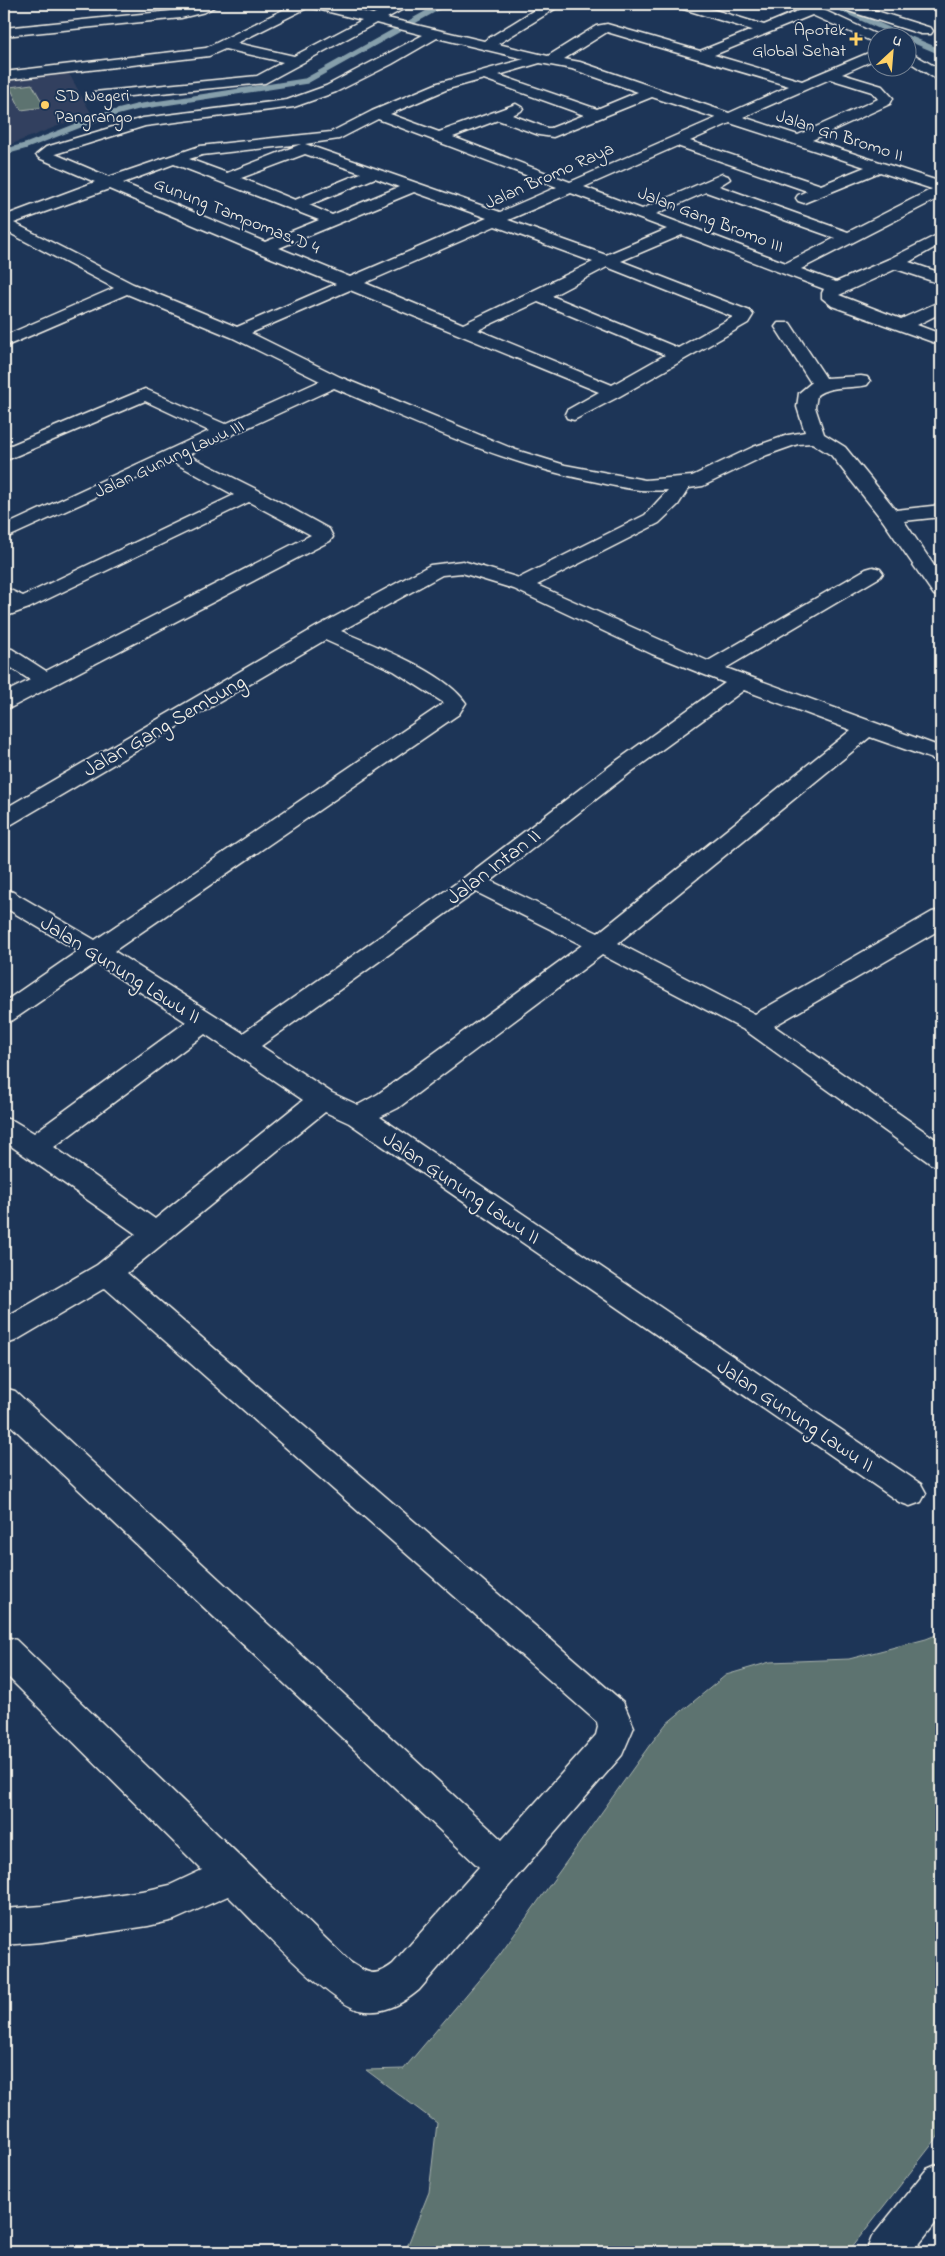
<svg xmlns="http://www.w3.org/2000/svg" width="945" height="2256" viewBox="0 0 945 2256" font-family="'Indie Flower',sans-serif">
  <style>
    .built { fill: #32415f }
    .green { fill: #5d736f; stroke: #a8b2ac }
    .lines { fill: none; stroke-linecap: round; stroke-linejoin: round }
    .stream { stroke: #869fab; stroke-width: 5.5 }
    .street-casing { stroke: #f4f1e8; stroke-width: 3 }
    .street { fill: #1d3557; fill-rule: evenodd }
    .poi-dot { fill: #ffd166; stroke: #1d3557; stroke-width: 2 }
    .labels { text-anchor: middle; stroke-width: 4; stroke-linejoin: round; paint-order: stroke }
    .far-poi-label { font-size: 18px; fill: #f4f1e8; stroke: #1d3557; text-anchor: end }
    .far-street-label { font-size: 18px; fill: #f4f1e8; stroke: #1d3557 }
    .street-label { font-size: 21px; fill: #f4f1e8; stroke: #1d3557 }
  </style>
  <rect width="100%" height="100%" fill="#1d3557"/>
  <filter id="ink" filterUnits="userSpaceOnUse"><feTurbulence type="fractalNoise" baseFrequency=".02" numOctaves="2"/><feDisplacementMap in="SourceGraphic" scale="10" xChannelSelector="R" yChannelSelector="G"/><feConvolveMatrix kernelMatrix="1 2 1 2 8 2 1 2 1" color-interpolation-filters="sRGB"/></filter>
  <g filter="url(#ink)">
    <path class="built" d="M 68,72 L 91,113 L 4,147 L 4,78 Z"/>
    <path class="green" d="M 32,84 L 45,107 L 21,110 L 10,87 Z
      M 941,1633 L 941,2133 L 848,2252 L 405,2252 L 429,2192 L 437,2123 L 366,2070 L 404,2069 L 407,2065 L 499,1956 L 649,1746 L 666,1724 L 726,1675 L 770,1662 L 849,1659 L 926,1639 Z"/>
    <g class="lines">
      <path class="stream" d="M 831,4 L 906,38
        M 908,38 L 941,52
        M 4,152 L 26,146 L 103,116 L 137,107 L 306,81 L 444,4"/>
      <defs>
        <path id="street" d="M 201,4 L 219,4 L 205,12 L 181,18 L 4,36 L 4,28 L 181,10 Z
          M 295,4 L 329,4 L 373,14 L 392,4 L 409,4 L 407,7 L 387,18 L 484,41 L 544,4 L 560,4 L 558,7 L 498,44 L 548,56 L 596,26 L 607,24 L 700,51 L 752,30 L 677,7 L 675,4 L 695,4 L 764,25 L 807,7 L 817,7 L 884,38 L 878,38 L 878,43 L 873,42 L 812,15 L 714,55 L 802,81 L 878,49 L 878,58 L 842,74 L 882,86 L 893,98 L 890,104 L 812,140 L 941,182 L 941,197 L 801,269 L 836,282 L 889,259 L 941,233 L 941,244 L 909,262 L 941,273 L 941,284 L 896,269 L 839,295 L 901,319 L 941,301 L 941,313 L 917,325 L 941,334 L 941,345 L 832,306 L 822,298 L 822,293 L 824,289 L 682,235 L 621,261 L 750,311 L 753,315 L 748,323 L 620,396 L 574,420 L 567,418 L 565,414 L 567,410 L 599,392 L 350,290 L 251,333 L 340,377 L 516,450 L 565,465 L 645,480 L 692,476 L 753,447 L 788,435 L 805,432 L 797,407 L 799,393 L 811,383 L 775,327 L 778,323 L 790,323 L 826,378 L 861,376 L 867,377 L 870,381 L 867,385 C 850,389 832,385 817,395 L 815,407 L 824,434 L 845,447 L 896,510 L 941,505 L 941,517 L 904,521 L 941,576 L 941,597 L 934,595 L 883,521 L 831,455 L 812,443 L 798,444 L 767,455 L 703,486 L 689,488 L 678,505 L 659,523 L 537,585 L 708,661 L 866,569 L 873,567 L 880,569 L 883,573 L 880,577 L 726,668 L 941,747 L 941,762 L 870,737 L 618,943 L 755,1014 L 932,912 L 941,910 L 941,929 L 774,1026 L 941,1143 L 941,1167 L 931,1164 L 746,1031 L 602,955 L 398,1108 L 380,1117 L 921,1484 L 926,1493 L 921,1502 L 910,1506 L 899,1502 L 349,1123 L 325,1112 L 127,1273 L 623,1702 L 634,1727 L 622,1755 L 419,1990 C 402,2004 384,2015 360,2010 C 328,2003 254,1921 228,1896 L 174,1920 L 148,1926 L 42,1942 L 4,1945 L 4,1909 L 42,1906 L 148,1890 L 170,1885 L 202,1870 L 4,1673 L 4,1636 L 16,1640 L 350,1962 C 368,1974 375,1978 393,1964 L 479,1867 L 4,1419 L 4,1388 L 15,1391 L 502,1840 L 596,1735 L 598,1727 L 597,1722 L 105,1288 L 15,1341 L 4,1345 L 4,1319 L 97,1265 L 136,1234 L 4,1141 L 4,1118 L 14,1121 L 34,1133 L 186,1022 L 96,963 L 13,1020 L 4,1023 L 4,1002 L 78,951 L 4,907 L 4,889 L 13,892 L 95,940 L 444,703 L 394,671 L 325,640 L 12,824 L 4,826 L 4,809 L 316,627 L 430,565 L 463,561 L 519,578 L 645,515 L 668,490 C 641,492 623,488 597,482 C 505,465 420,424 334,388 L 188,455 L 258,490 L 329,529 L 333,537 L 330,541 L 12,707 L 4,709 L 4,693 L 30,680 L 4,663 L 4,648 L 12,649 L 46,671 L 311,535 L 249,502 L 29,608 L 4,617 L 4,604 L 6,603 L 4,602 L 4,587 L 23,596 L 234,495 L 173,462 L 4,539 L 4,526 L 209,431 L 145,401 L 4,461 L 4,448 L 145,389 L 225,424 L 320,381 L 231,337 L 127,294 L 4,347 L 4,336 L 114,288 L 4,230 L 4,216 L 95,182 L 39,158 L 36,155 L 46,147 L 143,118 L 287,100 L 326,86 L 423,35 L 376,23 L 265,83 L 99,99 L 94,98 L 92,95 L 94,92 L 257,76 L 283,62 L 225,49 L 209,56 L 4,80 L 4,72 L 206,48 ZM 309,7 L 362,20 L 294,56 L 237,43 ZM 607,32 L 789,86 L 729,113 L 580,62 L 564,59 ZM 437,38 L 524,59 L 438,83 L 372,111 L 331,132 L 200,146 L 109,177 L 55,154 L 145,126 L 294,107 L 336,92 L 392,64 ZM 540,63 L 572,69 L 638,92 L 597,109 L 499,75 ZM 484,79 L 584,115 L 551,128 L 547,128 L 512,115 L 521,111 L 523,108 L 516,104 L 439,132 L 390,114 L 448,89 ZM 830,79 L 872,92 L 878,99 L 798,135 L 743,117 ZM 652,97 L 716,118 L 570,182 L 453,137 L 498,120 L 539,135 L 553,137 ZM 378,119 L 557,187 L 500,212 L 305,144 L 339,139 ZM 730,123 L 865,167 L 821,185 L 690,141 ZM 301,144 L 227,173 L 189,159 L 202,155 ZM 677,146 L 807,191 L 798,195 L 796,198 L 798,201 L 804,203 L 880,172 L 932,189 L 848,232 L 719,186 L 730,179 L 728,176 L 722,174 L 642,209 L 584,187 ZM 305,154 L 361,173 L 295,200 L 241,178 ZM 174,164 L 319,220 L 265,242 L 123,183 ZM 375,178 L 399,187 L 332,215 L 309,205 ZM 109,189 L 257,252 L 336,284 L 237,327 L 133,284 L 14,223 ZM 414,192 L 487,218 L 350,277 L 279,248 ZM 706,192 L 835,238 L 786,263 L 656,214 ZM 571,193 L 667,229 L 606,255 L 508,220 ZM 495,226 L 593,262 L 463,324 L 365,283 ZM 607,267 L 733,317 L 678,348 L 552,296 ZM 538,302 L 665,355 L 612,385 L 478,330 ZM 462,573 L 514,589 L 652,654 L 725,683 L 615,762 L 465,877 L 243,1033 L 114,951 L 459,714 L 466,703 C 443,670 377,647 341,631 L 442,575 ZM 744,690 L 851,730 L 598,933 L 491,881 L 631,772 ZM 476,892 L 582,945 L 378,1094 L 358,1105 L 332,1093 L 261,1046 ZM 205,1034 L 303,1100 L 155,1219 L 54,1147 Z
          M 834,4 L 854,4 L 931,28 L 933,31 L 931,34 L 921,34 L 836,7 Z
          M 908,51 L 941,70 L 941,80 L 936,79 L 908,61 Z
          M 941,2163 L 941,2216 L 913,2252 L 866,2252 L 872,2237 L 927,2169 Z"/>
      </defs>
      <use href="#street" class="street-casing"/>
      <use href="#street" class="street"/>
    </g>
  </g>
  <g class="poi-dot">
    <path d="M853.5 31.5h5v5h5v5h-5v5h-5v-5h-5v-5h5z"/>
    <circle cx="45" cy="105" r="5"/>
  </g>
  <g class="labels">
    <g class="far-poi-label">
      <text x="846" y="35">Apotek<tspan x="846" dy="21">Global Sehat</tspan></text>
      <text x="55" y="101" text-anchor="start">SD Negeri<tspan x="55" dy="21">Pangrango</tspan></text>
    </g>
    <g class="far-street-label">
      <text transform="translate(840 135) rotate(18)" y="6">Jalan Gn Bromo II</text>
      <text transform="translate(549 175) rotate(-24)" y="6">Jalan Bromo Raya</text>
      <text transform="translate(237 215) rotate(22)" y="6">Gunung Tampomas.D 4</text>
      <text transform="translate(711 219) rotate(21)" y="6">Jalan Gang Bromo III</text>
      <text transform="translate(169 458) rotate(-25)" y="6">Jalan Gunung Lawu III</text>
    </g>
    <g class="street-label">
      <text transform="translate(164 725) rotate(-30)" y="7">Jalan Gang Sembung</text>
      <text transform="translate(493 866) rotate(-37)" y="7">Jalan Intan II</text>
      <text transform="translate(121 969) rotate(32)" y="7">Jalan Gunung Lawu II</text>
      <text transform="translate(462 1187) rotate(34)" y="7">Jalan Gunung Lawu II</text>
      <text transform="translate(796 1415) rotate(34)" y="7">Jalan Gunung Lawu II</text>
    </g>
  </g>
  <rect width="945" height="2256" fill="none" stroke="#1d3557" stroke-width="20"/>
  <rect x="10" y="10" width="925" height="2236" fill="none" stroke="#f4f1e8" stroke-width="2" filter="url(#ink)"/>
  <g transform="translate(892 52) rotate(26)"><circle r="24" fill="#1d3557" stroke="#738091"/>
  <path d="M0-4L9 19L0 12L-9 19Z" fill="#ffd166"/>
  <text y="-8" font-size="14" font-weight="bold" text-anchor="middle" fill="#f4f1e8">U</text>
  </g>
</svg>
